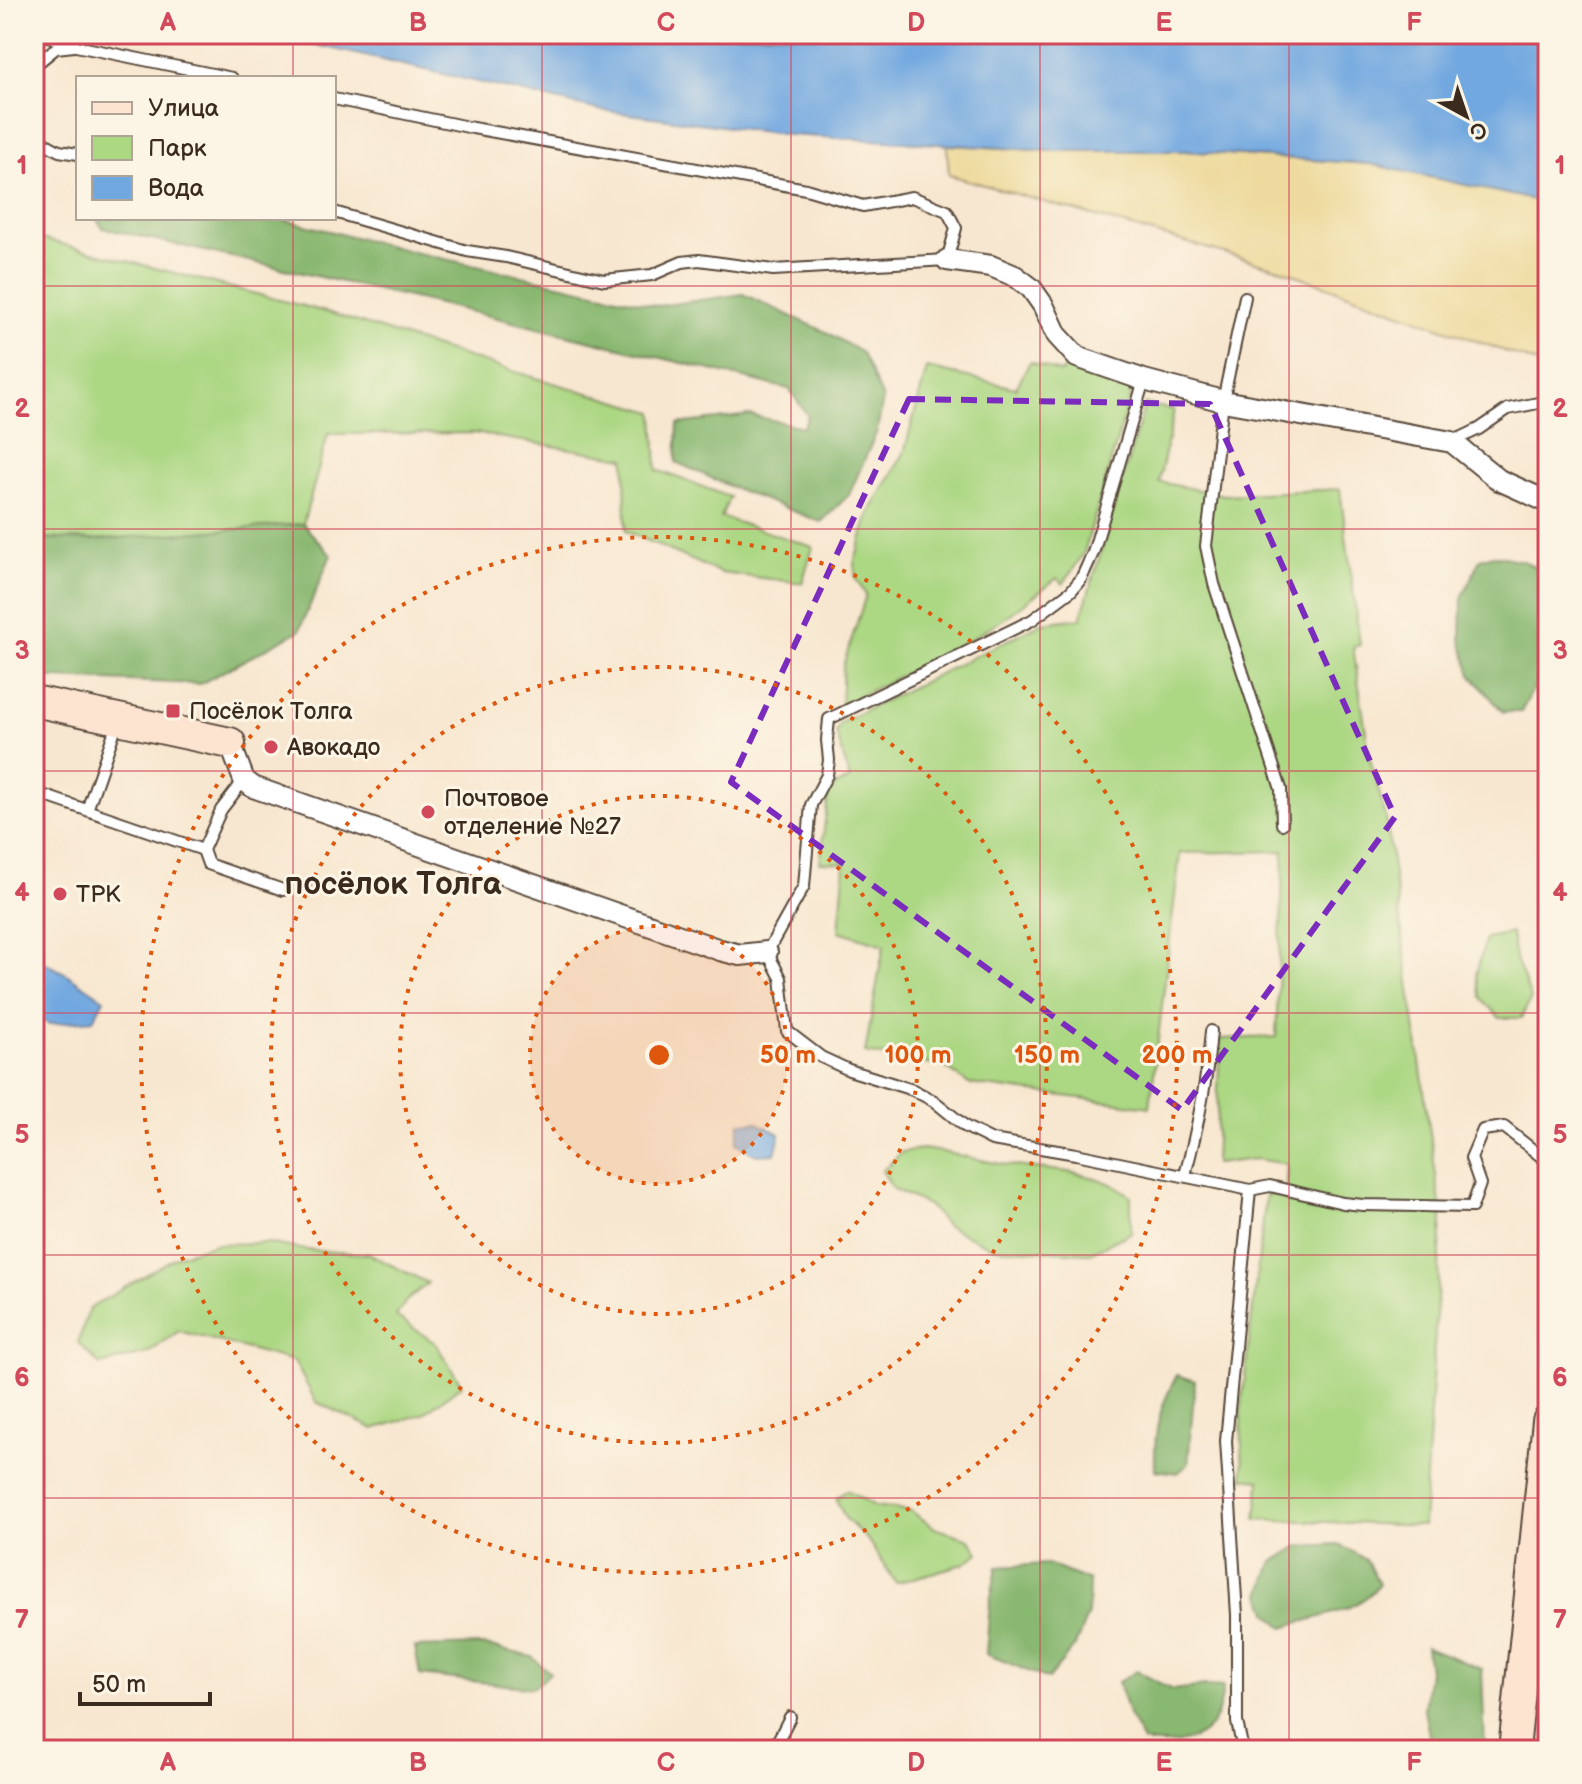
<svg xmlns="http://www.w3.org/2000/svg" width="1582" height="1784" viewBox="0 0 1582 1784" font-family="'Balsamiq Sans',sans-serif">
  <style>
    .green { fill: #acd783; stroke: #748050; stroke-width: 2 }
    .forest { fill: #89b871; stroke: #627148; stroke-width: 2 }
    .sand { fill: #eeda9e; stroke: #94825e; stroke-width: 2 }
    .water { fill: #72a8e0; stroke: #56697f; stroke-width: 2 }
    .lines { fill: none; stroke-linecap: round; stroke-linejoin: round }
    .lane-casing { stroke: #574639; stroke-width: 14 }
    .street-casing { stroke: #574639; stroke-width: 24 }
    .secondary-casing { stroke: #574639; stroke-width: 34 }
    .lane { stroke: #fff; stroke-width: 10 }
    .street { stroke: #fff; stroke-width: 20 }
    .secondary { stroke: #fde4d0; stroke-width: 30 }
    .marked { fill: none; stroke: #7b2cbf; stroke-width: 6; stroke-dasharray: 16 10; stroke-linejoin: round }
    .grid { fill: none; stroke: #d1495b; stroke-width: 2; stroke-opacity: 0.55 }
    .ring { fill: none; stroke: #df570d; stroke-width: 4; stroke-dasharray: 4 8 }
    .poi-dot { fill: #d1495b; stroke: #fcf5e5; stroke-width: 3 }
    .labels { text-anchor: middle; stroke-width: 6; stroke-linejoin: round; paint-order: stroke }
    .poi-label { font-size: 24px; fill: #3b2a1e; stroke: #fcf5e5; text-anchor: start }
    .district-label { font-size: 32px; font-weight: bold; fill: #3b2a1e; stroke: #fcf5e5 }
    .centre { fill: #df570d; stroke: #fcf5e5; stroke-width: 4 }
    .ring-label { font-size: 24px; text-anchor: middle; font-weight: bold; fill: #df570d; stroke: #fcf5e5; stroke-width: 6; stroke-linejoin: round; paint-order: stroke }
    .neatline { fill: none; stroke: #d1495b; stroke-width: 3 }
    .grid-label { font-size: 26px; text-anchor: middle; font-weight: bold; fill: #d1495b }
  </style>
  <rect width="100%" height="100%" fill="#fcf5e5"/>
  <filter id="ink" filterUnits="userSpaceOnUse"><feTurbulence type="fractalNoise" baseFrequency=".0125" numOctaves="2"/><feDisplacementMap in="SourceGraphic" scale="16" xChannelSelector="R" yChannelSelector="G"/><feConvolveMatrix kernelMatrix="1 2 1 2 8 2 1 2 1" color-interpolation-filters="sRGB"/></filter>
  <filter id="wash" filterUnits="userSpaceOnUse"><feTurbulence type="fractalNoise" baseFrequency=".006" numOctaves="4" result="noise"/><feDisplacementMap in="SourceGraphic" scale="32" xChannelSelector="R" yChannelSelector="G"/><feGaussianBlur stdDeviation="1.8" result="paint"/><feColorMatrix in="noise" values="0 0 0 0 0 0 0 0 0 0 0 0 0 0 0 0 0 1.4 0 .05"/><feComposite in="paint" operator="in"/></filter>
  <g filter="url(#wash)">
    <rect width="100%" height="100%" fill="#f8e7d0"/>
    <path class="green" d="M 34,237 L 330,313 L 502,368 L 654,412 L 657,470 L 730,497 L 721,517 L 813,547 L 802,583 L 721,573 L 626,531 L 625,458 L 474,433 L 328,434 L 303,524 L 93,540 L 34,538 Z
      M 1030,362 L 1062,373 L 1067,364 L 1133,386 L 1084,553 L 1063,584 L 1057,578 L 1012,613 L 957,648 L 841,705 L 843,666 L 866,595 L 856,579 L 854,564 L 869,514 L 904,453 L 927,368 L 1016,388 Z
      M 1145,404 L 1174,410 L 1159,482 L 1224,495 L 1340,489 L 1360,645 L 1353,647 L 1370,759 L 1386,818 L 1442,1219 L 1423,1526 L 1256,1519 L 1260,1480 L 1243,1478 L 1241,1411 L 1266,1195 L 1285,1195 L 1287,1164 L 1255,1159 L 1215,1164 L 1220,1039 L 1276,1037 L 1284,851 L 1180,853 L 1150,1107 L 969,1084 L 945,1067 L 865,1053 L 884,945 L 839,931 L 845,863 L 820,862 L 829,789 L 850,779 L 836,733 L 840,723 L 1042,623 L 1081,618 Z
      M 1511,933 L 1514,953 L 1531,999 L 1521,1018 L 1500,1018 L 1481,998 L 1476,974 L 1486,938 Z
      M 922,1149 C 949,1152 974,1159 1001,1164 C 1044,1171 1096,1168 1131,1196 L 1131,1233 L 1090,1253 L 993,1248 L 947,1226 L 928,1205 L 893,1189 L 882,1171 L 902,1152 Z
      M 267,1243 L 305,1250 L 369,1254 L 428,1283 L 406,1301 L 396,1316 L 435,1343 L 462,1385 L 423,1414 L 374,1429 L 316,1402 L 294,1361 L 179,1331 L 148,1353 L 100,1365 L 78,1343 L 89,1309 L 179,1255 L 215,1244 Z
      M 847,1490 L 875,1506 L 911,1511 L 935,1528 L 969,1539 L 979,1553 L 963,1564 L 896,1583 L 867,1539 L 845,1518 L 836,1499 Z"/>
    <path class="forest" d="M 96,218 L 277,218 L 418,253 L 658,306 L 743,294 L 826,332 L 862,353 L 883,399 L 877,431 L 849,495 L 821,522 L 729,486 L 676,462 L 678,424 L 750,415 L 803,427 L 808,416 L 789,389 L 431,302 L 103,228 Z
      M 303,524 L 331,555 L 299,631 L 200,684 L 34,677 L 34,538 L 93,540 Z
      M 1493,555 L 1523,561 L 1548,574 L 1548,645 L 1536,684 L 1521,712 L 1503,712 L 1471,675 L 1461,640 L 1462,598 L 1480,559 Z
      M 1177,1375 L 1195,1381 L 1188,1464 L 1178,1473 L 1155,1470 C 1154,1431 1158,1410 1177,1375 Z
      M 1339,1544 L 1366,1560 L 1379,1584 C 1362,1611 1313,1618 1283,1627 L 1269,1614 L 1261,1594 L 1272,1563 L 1299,1546 Z
      M 1047,1564 L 1089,1581 L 1088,1614 L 1075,1646 L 1048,1679 L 986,1654 L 990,1602 L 997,1567 Z
      M 482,1645 L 532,1657 L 550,1673 L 533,1688 L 420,1675 L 415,1647 Z
      M 1426,1647 L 1482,1669 L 1485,1750 L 1432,1750 L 1424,1710 L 1429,1671 Z
      M 1137,1671 L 1172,1690 L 1206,1686 L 1223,1687 C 1222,1695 1221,1704 1218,1712 C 1208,1743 1170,1748 1143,1742 L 1128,1713 L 1118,1682 Z"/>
    <path class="sand" d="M 947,145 L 1051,151 L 1184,151 L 1370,164 L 1548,203 L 1548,367 L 1280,269 L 949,175 Z"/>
    <path class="water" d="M 269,34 L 1548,34 L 1548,203 L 1370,164 L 1184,151 L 1051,151 L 790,135 L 599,110 Z
      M 34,957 L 65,973 L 104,999 L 93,1020 L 48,1024 L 34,1015 Z
      M 756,1122 L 780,1134 L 775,1154 L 756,1155 L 737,1143 L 740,1123 Z"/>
  </g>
  <g filter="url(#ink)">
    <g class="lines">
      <defs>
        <path id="lane" d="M 34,35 L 48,36 L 76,46 L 232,78
          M 34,66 L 56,48 L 74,46
          M 334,99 L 473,128 L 806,189 L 863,206 L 912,197 L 947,211 L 956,228 L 947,260 L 773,270 L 699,260 L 682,262 L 652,275 L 604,280 L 506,257 L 467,251 L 334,212
          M 34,137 L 59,151 L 78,154
          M 1245,297 L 1223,401 L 1206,546 L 1214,584 L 1281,789 L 1282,824
          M 1144,380 L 1093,553 L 1081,579 L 1071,591 L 1032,620 L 829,719 L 827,740 L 829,760 L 827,775 L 811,805 L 804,886 L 767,952 L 781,978 L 787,1031 L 821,1057 L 849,1070 L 913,1090 L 934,1101 L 966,1127 L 992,1140 L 1076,1154 L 1250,1190 L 1270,1186 L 1343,1203 L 1363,1205 L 1472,1207 L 1480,1184 L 1471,1158 L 1483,1130 L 1504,1127 L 1548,1162
          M 1452,442 L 1479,429 L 1508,409 L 1548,401
          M 244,780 L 221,810 L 203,850 L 208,864 L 283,890
          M 34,792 L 203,850
          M 87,810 L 118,721
          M 1185,1175 C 1198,1127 1207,1081 1211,1031
          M 773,1750 L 790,1717
          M 1243,1750 L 1237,1722 L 1237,1615 L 1226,1441 L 1250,1190"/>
        <path id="street" d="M 947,260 L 991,266 L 1015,276 L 1031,288 L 1043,305 L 1057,335 L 1077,357 L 1144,380 L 1223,401 L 1452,442 L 1499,480 L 1548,502
          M 230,743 L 244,780 L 253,787 L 720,950 L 740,955 L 767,952"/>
        <path id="secondary" d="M 34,701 L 230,743
          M 1514,1750 L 1548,1421"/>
      </defs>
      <use href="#lane" class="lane-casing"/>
      <use href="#street" class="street-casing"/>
      <use href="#secondary" class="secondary-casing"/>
      <use href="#lane" class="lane"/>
      <use href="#street" class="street"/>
      <use href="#secondary" class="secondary"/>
    </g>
  </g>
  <path class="marked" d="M 909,399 L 1210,404 L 1395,817 L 1182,1110 L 731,782 Z"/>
  <path class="grid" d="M 293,34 L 293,78M 542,34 L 542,1750M 791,34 L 791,1750M 1040,34 L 1040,1750M 1289,34 L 1289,1750M 293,218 L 293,1750M 34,286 L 1548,286M 34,529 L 1548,529M 34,771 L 1548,771M 34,1013 L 1548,1013M 34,1255 L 1548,1255M 34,1498 L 1548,1498"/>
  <circle cx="659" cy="1055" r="129" fill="#df570d" fill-opacity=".12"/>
  <g class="ring">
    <circle cx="659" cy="1055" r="129"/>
    <circle cx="659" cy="1055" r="259"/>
    <circle cx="659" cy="1055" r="388"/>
    <circle cx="659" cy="1055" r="518"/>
  </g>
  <g class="poi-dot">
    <rect x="165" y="703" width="16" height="16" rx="4"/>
    <circle cx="271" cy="747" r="8"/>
    <circle cx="428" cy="812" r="8"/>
    <circle cx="60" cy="894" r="8"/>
  </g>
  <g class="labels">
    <g class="poi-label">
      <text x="189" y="719">Посёлок Толга</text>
      <text x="287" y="755">Авокадо</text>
      <text x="444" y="806">Почтовое<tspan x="444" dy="28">отделение №27</tspan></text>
      <text x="76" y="902">ТРК</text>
    </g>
    <g class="district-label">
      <text x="393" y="894">посёлок Толга</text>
    </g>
  </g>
  <circle cx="659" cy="1055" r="12" class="centre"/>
  <g class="ring-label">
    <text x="788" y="1063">50 m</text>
    <text x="918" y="1063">100 m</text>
    <text x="1047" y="1063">150 m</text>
    <text x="1177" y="1063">200 m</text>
  </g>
  <rect width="1582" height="1784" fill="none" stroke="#fcf5e5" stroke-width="88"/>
  <rect x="76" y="76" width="260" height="144" fill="#fcf5e5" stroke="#afa495" stroke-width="2"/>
  <rect x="92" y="102" width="40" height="12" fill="#fde4d0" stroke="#afa495" stroke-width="2"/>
  <text x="148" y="116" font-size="24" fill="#3b2a1e">Улица</text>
  <rect x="92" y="136" width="40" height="24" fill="#acd783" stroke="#afa495" stroke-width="2"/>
  <text x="148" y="156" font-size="24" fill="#3b2a1e">Парк</text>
  <rect x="92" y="176" width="40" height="24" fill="#72a8e0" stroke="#afa495" stroke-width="2"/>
  <text x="148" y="196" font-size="24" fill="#3b2a1e">Вода</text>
  <g transform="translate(1466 116) rotate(140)" stroke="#fcf5e5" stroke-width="6" paint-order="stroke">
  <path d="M0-6L14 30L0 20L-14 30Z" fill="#3b2a1e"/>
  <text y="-12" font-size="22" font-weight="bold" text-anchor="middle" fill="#3b2a1e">С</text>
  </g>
  <path d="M80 1692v12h130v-12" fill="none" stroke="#3b2a1e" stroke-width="4"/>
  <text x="92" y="1692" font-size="24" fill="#3b2a1e" stroke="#fcf5e5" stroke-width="6" paint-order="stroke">50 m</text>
  <rect x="44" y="44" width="1494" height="1696" class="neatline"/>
  <g class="grid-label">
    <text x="168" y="31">A</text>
    <text x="418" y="31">B</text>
    <text x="666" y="31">C</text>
    <text x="916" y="31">D</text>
    <text x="1164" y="31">E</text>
    <text x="1414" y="31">F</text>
    <text x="22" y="174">1</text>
    <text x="1560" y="174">1</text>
    <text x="22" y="417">2</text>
    <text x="1560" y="417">2</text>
    <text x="22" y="659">3</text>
    <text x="1560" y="659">3</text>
    <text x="22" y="901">4</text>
    <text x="1560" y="901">4</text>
    <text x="22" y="1143">5</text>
    <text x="1560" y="1143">5</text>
    <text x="22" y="1386">6</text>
    <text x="1560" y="1386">6</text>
    <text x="22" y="1628">7</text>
    <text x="1560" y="1628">7</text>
    <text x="168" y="1771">A</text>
    <text x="418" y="1771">B</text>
    <text x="666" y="1771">C</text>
    <text x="916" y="1771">D</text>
    <text x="1164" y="1771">E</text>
    <text x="1414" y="1771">F</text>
  </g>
</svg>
